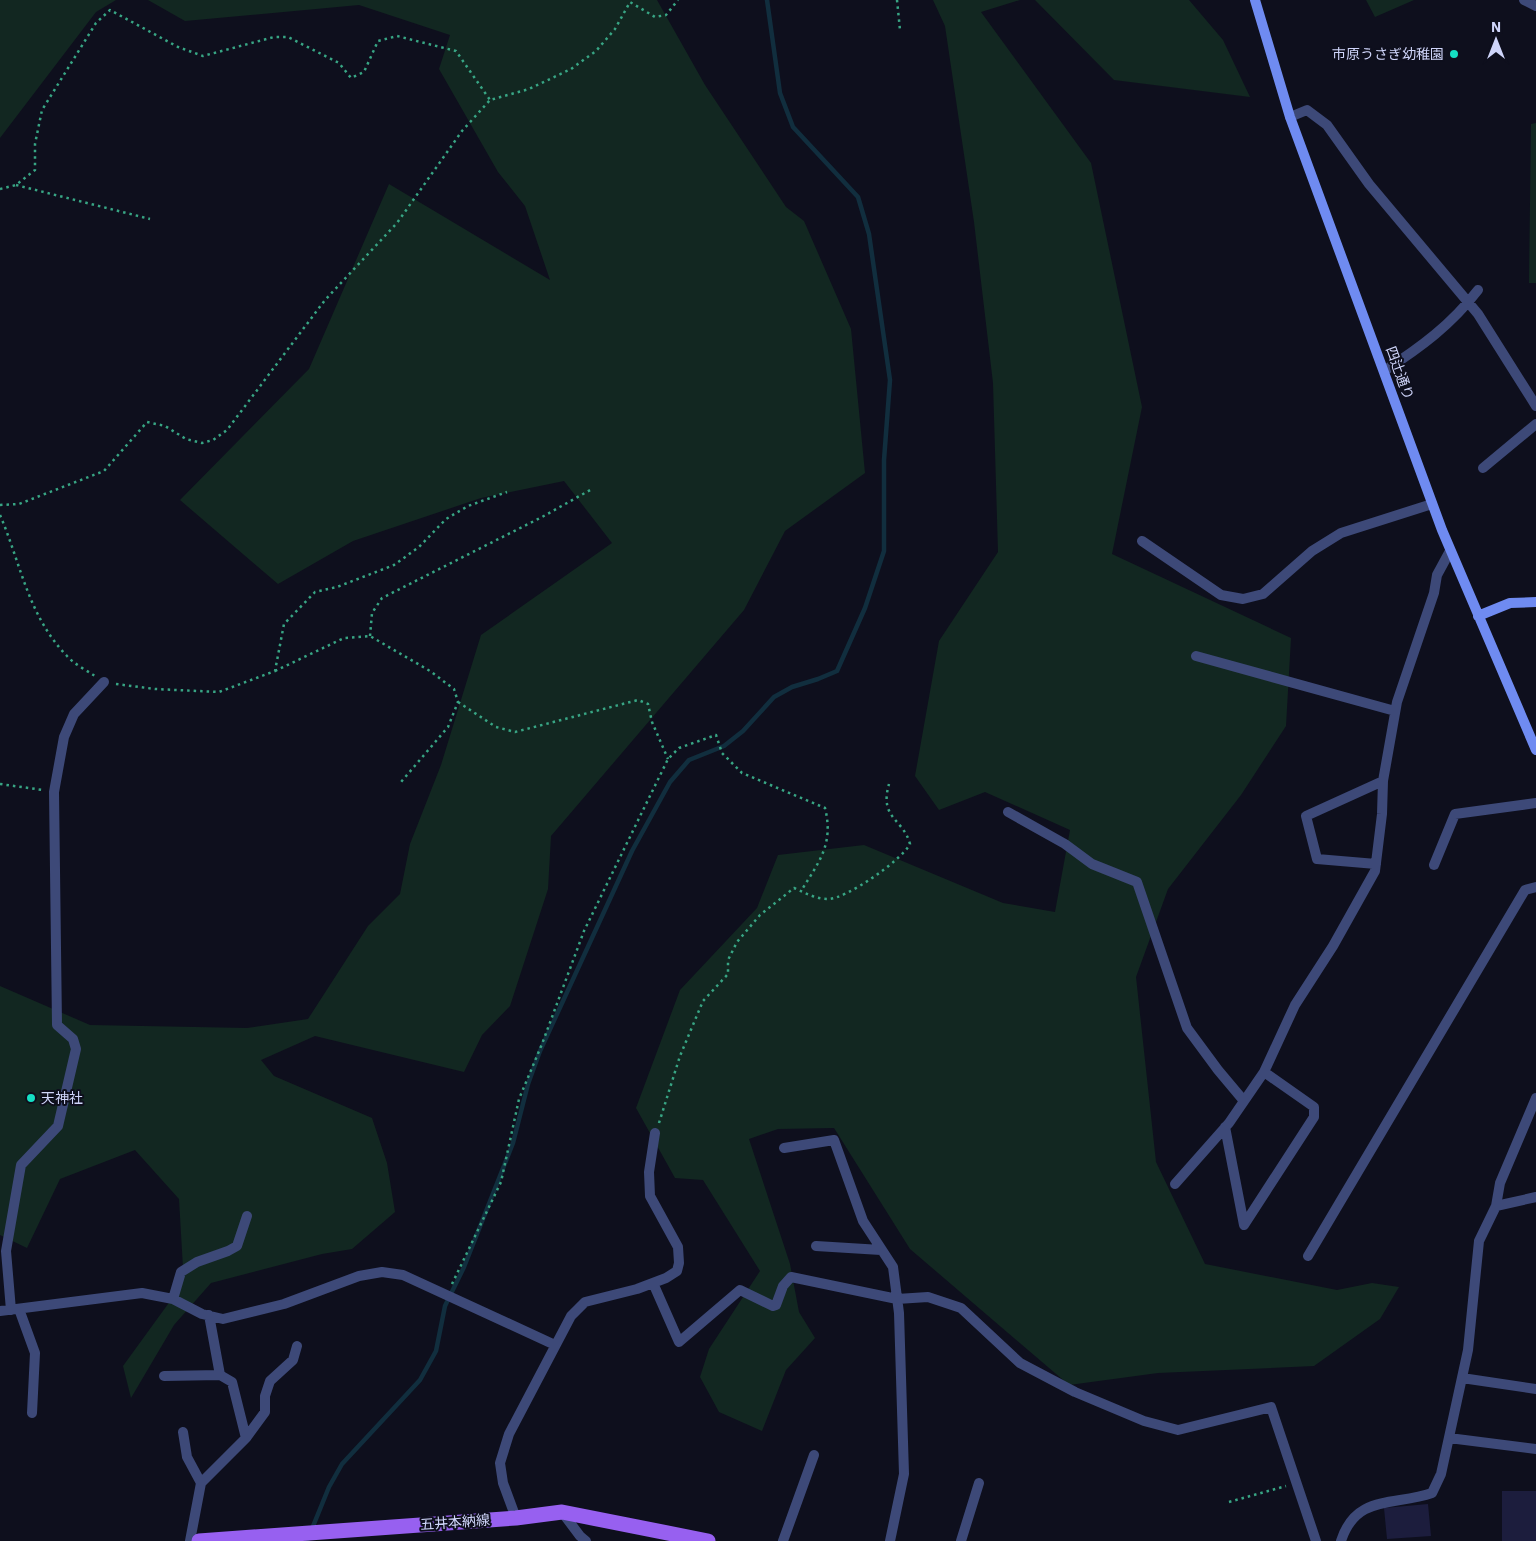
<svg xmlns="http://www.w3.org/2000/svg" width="1536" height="1541" viewBox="0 0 1536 1541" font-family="'IBM Plex Sans','Noto Sans JP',sans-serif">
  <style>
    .green { fill: #122721 }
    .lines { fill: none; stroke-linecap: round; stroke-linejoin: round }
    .stream { stroke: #112e3e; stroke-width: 4.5 }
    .building { fill: #1c1d3d }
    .path { stroke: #38a584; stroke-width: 2.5; stroke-dasharray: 2.5 4; stroke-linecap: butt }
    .street { stroke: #3d4978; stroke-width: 10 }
    .secondary { stroke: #6f8bf1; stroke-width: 10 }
    .primary { stroke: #9760f0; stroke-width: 15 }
    .poi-dot { fill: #15e0c3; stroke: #0e0f1d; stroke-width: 2 }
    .labels { text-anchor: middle; stroke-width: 4; stroke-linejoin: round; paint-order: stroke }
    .poi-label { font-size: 14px; fill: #cfd5fa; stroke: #0e0f1d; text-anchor: end }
    .street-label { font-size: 14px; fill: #cfd5fa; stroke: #0e0f1d }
  </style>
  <rect width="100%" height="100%" fill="#0e0f1d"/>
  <path class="green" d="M 0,0 L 116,0 L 96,12 L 0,138 Z
    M 148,0 L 657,0 L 705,85 L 786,207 L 804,221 L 851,329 L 865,473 L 785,531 L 744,610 L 551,836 L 548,889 L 510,1006 L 482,1035 L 464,1072 L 315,1036 L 261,1060 L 274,1076 L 372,1118 L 387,1163 L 395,1212 L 352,1249 L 322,1254 L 211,1283 L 174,1325 L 131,1398 L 123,1366 L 176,1293 L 183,1268 L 179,1199 L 135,1150 L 60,1179 L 27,1248 L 0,1235 L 0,986 L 90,1025 L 247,1028 L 308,1019 L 368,926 L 400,894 L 410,844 L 441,765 L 481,635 L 612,543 L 564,481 L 481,498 L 353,541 L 278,584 L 180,500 L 309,369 L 389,184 L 550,280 L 525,206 L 498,172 L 439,69 L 450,35 L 359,5 L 185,21 Z
    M 933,0 L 1020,0 L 981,12 L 1091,163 L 1142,407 L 1112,554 L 1291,638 L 1286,726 L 1241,795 L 1168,889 L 1136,977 L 1156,1162 L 1205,1264 L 1337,1290 L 1372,1283 L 1399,1287 L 1380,1319 L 1314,1366 L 1158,1373 L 1069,1385 L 910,1249 L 834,1128 L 778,1129 L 749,1139 L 790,1264 L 799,1312 L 815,1338 L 786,1370 L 762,1431 L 719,1412 L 700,1377 L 709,1349 L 760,1271 L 703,1180 L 675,1178 L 636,1108 L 680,990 L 757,908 L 778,855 L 864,845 L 1003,903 L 1055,912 L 1070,830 L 985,792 L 939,810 L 915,776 L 939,641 L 998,552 L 993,383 L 974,222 L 945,26 Z
    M 1035,0 L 1189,0 L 1223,40 L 1250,97 L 1114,80 Z
    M 1366,0 L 1414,0 L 1375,17 Z
    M 1536,123 L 1536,283 L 1529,283 L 1531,124 Z"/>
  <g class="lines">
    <path class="stream" d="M 307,1541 L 329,1487 L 342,1464 L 420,1380 L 436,1351 L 445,1306 L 464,1267 L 513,1143 L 528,1084 L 540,1051 L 632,851 L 670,782 L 689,760 L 724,746 L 743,731 L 774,697 L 792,687 L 818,679 L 837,671 L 865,608 L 884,551 L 884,460 L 890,380 L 869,234 L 858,197 L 793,127 L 780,93 L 767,0"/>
  </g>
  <path class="building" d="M 1502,1491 L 1536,1491 L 1536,1541 L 1502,1541 Z
    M 1428,1504 L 1431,1536 L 1387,1539 L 1384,1508 Z"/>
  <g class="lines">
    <path class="path" d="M 897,0 L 900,30
      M 16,185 L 150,219
      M 0,189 L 16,185 L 35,170 L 35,144 L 42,110 L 96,23 L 110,10 L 178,47 L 203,56 L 274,37 L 288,37 L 339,63 L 351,78 L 364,72 L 378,41 L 397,36 L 456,51 L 490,100
      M 0,505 L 19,504 L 104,471 L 147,422 L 165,426 L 186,439 L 202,443 L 213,440 L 227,430 L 325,300 L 397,223 L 462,131 L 490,100 L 529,89 L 571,69 L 596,51 L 615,29 L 630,2 L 655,17 L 666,15 L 678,0
      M 0,515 C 21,564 28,616 67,656 C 74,664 86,670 95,676
      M 370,636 L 372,613 L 382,598 L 542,517 L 592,489
      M 275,671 L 344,638 L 370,636 L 430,671 L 454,689 L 458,702 L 448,727 L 401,782
      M 116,684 L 155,689 L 219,692 L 275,671 L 284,624 L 315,592 L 337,587 L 394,565 L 419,547 L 446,519 L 468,506 L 507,492
      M 458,702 L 496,727 L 515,732 L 638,700 L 648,704 L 652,722 L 668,759
      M 0,784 L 43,790
      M 659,1123 L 680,1056 L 703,1001 L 728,974 L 728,960 L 737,942 L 760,915 L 794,888 C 805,893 816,899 828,899 C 846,899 901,861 910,844 C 903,818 879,819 889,784
      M 452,1284 L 501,1182 L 519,1099 L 542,1044 L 584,931 L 668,759 L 679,748 L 716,735 L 722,753 L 742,773 L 825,808 C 834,844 819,862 801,891
      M 1229,1502 L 1286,1486"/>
    <path class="street" d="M 1524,0 L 1536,6
      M 1290,117 L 1307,110 L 1327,125 L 1369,184 L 1478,314 L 1536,406
      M 1384,371 C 1421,347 1451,325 1478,290
      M 1483,468 L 1536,424
      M 1142,541 L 1221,595 L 1243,599 L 1263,594 L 1312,551 L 1341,533 L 1432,504
      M 1196,656 L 1395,711
      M 1008,812 L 1065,844 L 1092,864 L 1137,882 L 1187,1028 L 1218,1070 L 1244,1101
      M 1376,864 L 1317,859 L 1306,816 L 1383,781
      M 1434,865 L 1455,814 L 1536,803
      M 1225,1127 L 1244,1225 L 1314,1117 L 1314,1107 L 1264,1072
      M 784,1148 L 834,1140 L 863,1221 L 893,1267 L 899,1313 L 904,1474 L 890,1541
      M 1175,1184 L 1229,1123 L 1264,1072 L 1295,1005 L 1333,946 L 1375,871 L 1382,814 L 1383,781 L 1397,702 L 1434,593 L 1437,575 L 1450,551
      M 1496,1206 L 1536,1197
      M 816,1246 L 881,1250
      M 1308,1256 L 1525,890 L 1536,887
      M 653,1283 L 679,1342 L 740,1290 L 773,1306 L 776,1305 L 783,1286 L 791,1277 L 897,1299 L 928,1297 L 961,1308 L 1020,1363 L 1075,1392 L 1144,1421 L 1178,1430 L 1271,1407 L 1316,1541
      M 173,1299 L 181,1272 L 197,1262 L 228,1251 L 237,1246 L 247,1216
      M 19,1309 L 35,1353 L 32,1413
      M 11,1310 L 6,1251 L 21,1165 L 58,1126 L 76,1049 L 73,1039 L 57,1025 L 54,792 L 64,737 L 74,714 L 104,682
      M 0,1311 L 142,1293 L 173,1299 L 202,1314 L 223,1319 L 284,1304 L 359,1276 L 382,1272 L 403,1275 L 555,1345
      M 209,1315 L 220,1375
      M 164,1376 L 220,1375 L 232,1382 L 246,1438 L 201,1483 L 190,1541
      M 1462,1378 L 1536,1389
      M 183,1432 L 187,1457 L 201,1483
      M 246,1438 L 265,1412 L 265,1396 L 270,1381 L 293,1360 L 297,1346
      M 1449,1438 L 1536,1449
      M 562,1512 L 580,1536 L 586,1541
      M 516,1518 L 503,1483 L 500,1463 L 509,1434 L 571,1316 L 585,1302 L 637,1289 L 666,1278 L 677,1271 L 679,1263 L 678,1247 L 650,1196 L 649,1172 L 655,1133
      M 783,1541 L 814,1455
      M 961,1541 L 979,1483
      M 1341,1541 C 1356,1494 1394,1506 1432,1493 L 1441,1474 L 1468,1350 L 1479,1241 L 1496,1206 L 1500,1183 L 1536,1098"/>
    <path class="secondary" d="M 1255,0 L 1290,117 L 1442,530 L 1536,750
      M 1478,616 L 1510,603 L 1536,602"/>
    <path class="primary" d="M 199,1541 L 516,1518 L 562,1512 L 708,1541"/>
  </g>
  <g class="poi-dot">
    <circle cx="1454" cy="54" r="5"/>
    <circle cx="31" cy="1098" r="5"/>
  </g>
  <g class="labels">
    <g class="poi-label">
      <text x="1444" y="59">市原うさぎ幼稚園</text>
      <text x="41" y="1103" text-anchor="start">天神社</text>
    </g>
    <g class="street-label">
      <text transform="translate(1400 373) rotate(70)" y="5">四辻通り</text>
      <text transform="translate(455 1522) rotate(-4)" y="5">五井本納線</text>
    </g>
  </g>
  <g transform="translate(1496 40)" stroke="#0e0f1d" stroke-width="4" paint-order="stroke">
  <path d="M0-4L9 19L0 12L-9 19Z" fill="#cfd5fa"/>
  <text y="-8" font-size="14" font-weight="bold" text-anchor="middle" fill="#cfd5fa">N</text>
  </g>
</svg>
